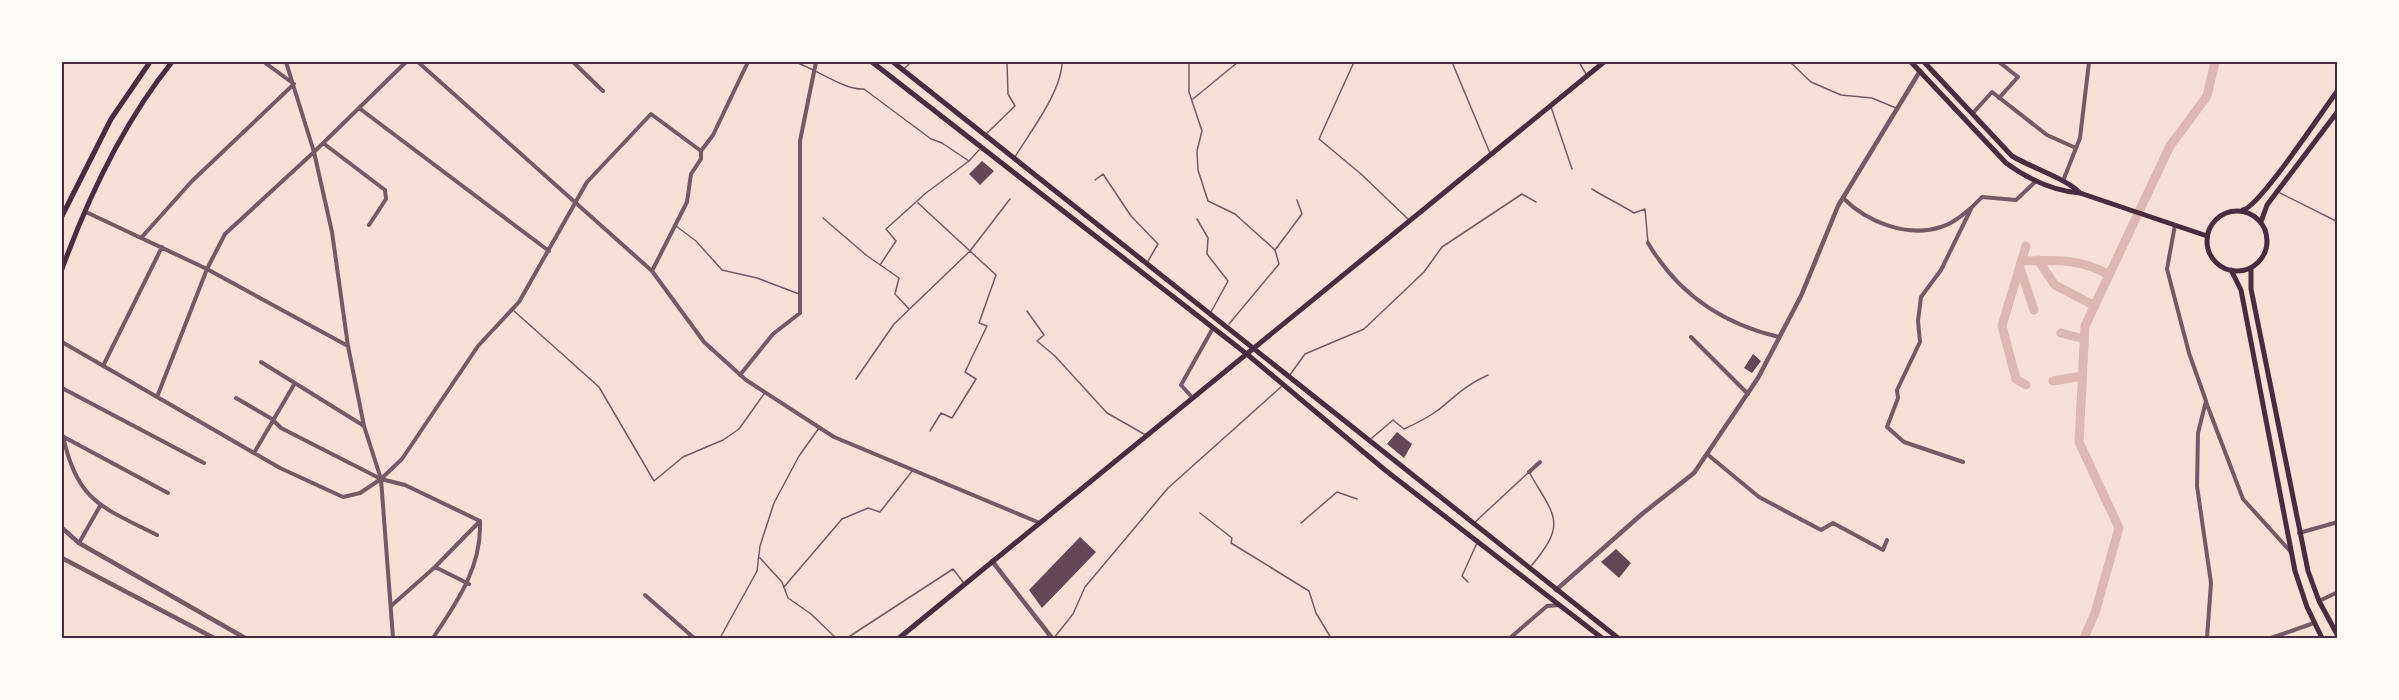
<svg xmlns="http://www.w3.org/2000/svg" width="2399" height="700" viewBox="0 0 2399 700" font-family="Cabin,sans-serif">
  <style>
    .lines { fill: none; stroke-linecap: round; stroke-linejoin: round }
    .canal { stroke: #dcb8b0; stroke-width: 9 }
    .building { fill: #644757 }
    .service { stroke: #755966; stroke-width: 1.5 }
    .minor { stroke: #755966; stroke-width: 4 }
    .tertiary { stroke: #755966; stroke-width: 4.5 }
    .secondary { stroke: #4a2c40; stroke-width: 5 }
    .neatline { fill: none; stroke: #4a2c40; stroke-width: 2 }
  </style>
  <rect width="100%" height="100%" fill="#f7e1d7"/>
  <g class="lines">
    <path class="canal" d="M 2026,246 L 2002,326 L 2016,379 L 2026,385
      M 2038,260 L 2055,285 L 2095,306
      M 2022,261 C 2054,260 2080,258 2109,275
      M 2020,268 L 2034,310
      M 2061,333 L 2084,339
      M 2053,381 L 2082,376
      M 2084,638 L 2095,613 L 2119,528 L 2079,442 L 2085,326 L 2170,146 L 2207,96 L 2215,62"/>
  </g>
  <path class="building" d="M 982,161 L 994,171 L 980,185 L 969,174 Z
    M 1753,354 L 1761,361 L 1752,373 L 1744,368 Z
    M 1397,432 L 1412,444 L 1404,458 L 1387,444 Z
    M 1080,537 L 1096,552 L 1042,608 L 1029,590 Z
    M 1616,549 L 1631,563 L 1619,578 L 1601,562 Z"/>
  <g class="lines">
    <path class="service" d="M 795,62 C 814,68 846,91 864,89 L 931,139 L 942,143 L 969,161
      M 1189,62 L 1189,92 L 1202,131 L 1197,151 L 1198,170 L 1208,201 L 1235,214 L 1275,250
      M 1354,62 L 1319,139 L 1361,174 L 1408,219
      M 1452,62 L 1490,153
      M 1579,62 L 1586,74
      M 1790,62 L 1811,82 L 1841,95 L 1872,98 L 1896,108
      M 904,69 L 911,62
      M 1193,99 L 1238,62
      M 1551,107 L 1572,169
      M 986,134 L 1015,106 L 1008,94 L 1007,62
      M 1015,157 C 1030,132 1062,91 1062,62
      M 1095,180 L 1103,174 L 1131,216 L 1158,244 L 1148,261
      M 1592,189 C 1606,198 1620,204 1634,213 L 1645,209 L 1648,243
      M 2280,193 L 2338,222
      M 918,203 L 996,275 L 979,323 L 987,326 L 965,372 L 976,379 L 952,418 L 941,413 L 930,431
      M 823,218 L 866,255 L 899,278 L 895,294 L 909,309
      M 1197,219 L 1208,238 L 1207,254 L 1228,281 L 1211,312
      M 676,226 L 696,241 L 722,270 L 757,278 L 799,294
      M 880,265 L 896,241 L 886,229 L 926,193 L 969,161 L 979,150
      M 513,310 L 599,387 L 654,481 L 683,457 L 723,440 L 739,429 L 764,394
      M 1027,311 L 1044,335 L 1037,341 L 1055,356 L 1107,413 L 1144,434
      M 1229,324 L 1279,264 L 1275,250 L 1302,214 L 1297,200
      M 1289,376 L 1305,354 L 1364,329 L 1424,272 L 1442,247 L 1522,194 L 1536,202
      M 856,379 L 894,324 L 970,251 L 1010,199
      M 1372,438 L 1393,420 L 1404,429 C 1415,424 1427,418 1437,411 C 1457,395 1464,386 1488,375
      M 1200,513 L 1232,538 L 1231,543 L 1309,591 L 1316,613 L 1331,638
      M 1301,523 L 1337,492 L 1357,499
      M 1474,523 L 1529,472 C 1554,516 1568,522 1532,565
      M 760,558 L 782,582 L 788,598 L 811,614 L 836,638
      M 1468,582 L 1462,576 L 1477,543
      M 784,587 L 842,519 L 868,508 L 880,512 L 913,470
      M 720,638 L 757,571 L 760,546 L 774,503 L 799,456 L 819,428
      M 847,638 L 953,569 L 963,582
      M 1054,638 L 1073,614 L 1085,587 L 1168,488 L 1281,387"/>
    <path class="minor" d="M 286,62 L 314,152 L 332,232 L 348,346 L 364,426 L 381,479 L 393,638
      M 418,62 L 652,271 L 704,342 L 746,380 L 834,437 L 1040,523
      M 573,62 L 603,91
      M 1999,62 L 2018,77 L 1999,98
      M 359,108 L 549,251
      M 1973,113 L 1992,92 L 2047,135 L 2076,148
      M 323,143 L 385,190 L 386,199 L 369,225
      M 2063,181 L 2080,138 L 2089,62
      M 1843,198 C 1867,222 1907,238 1941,227 C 1955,223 1972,208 1982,197 L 2016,200 L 2036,181
      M 86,212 L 207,269 L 348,346
      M 2175,225 L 2167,269 L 2189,353 L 2206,401 L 2198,433 L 2197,486 L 2211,583 L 2207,638
      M 141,238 L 192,181 L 294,84 L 264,62
      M 1648,243 C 1678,294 1723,324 1779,337
      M 652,271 L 687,202 L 691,174 L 701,159 L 701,151
      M 1691,337 L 1748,394
      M 62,342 L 280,468 L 343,497 L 360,493 L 381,479 L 402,459 L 478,346 L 519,302 L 587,182 L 651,114 L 701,151 L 713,135 L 748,62
      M 261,362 L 364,426
      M 103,366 L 162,247
      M 740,375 L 773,334 L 800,313 L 800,141 L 816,62
      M 62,388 L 204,463
      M 1190,395 L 1181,385 L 1213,328
      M 157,397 L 207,269 L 225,234 L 314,152 L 406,62
      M 236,398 L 272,419 L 281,428 L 381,479 L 405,485 L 480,521
      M 2206,402 L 2243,499 L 2291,552
      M 62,436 L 168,493
      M 63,436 C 77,502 102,507 157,535
      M 254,453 L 295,383
      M 1707,454 L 1759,497 L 1821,530 L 1833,523 L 1883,550 L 1887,540
      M 1963,462 L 1904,442 L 1887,427 L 1898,398 L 1897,390 L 1920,342 L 1918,321 L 1921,297 L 1941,270 L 1972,207
      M 1529,472 L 1540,462
      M 2299,533 L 2338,522
      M 79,543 L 100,506
      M 645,595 L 694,638
      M 2319,601 L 2338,592
      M 391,606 L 435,567
      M 433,638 C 457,602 482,567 480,521 L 435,567 L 469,584
      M 1510,638 L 1547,606 L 1560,605
      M 2271,638 L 2314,623"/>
    <path class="tertiary" d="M 62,528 L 79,543 L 245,638
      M 62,558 L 214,638
      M 992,561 L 1052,638
      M 1556,590 L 1642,514 L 1694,473 L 1758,378 L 1801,296 L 1838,206 L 1920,71"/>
    <path class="secondary" d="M 872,62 L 1248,355 L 1385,470 L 1602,638
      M 893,62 L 1618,638
      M 1911,62 L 2006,163 C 2028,179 2053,191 2080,193 L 2207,236
      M 1924,62 L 2012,156 C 2032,168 2067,179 2080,193
      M 2243,210 C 2260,206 2323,110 2338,90
      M2207 241a30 30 0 1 1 60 0a30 30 0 1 1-60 0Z
      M 62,216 L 111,119 L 150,62
      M 2261,222 L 2267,205 L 2338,111
      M 2251,268 L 2251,289 L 2308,571 L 2319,601 L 2338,636
      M 62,269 C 89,195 123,123 172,62
      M 2231,270 L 2241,290 L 2295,571 L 2307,607 L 2322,638
      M 899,638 L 1604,62"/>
  </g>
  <rect width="2399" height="700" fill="none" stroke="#fffaf5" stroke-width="126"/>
  <rect x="63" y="63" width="2273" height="574" class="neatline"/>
</svg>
